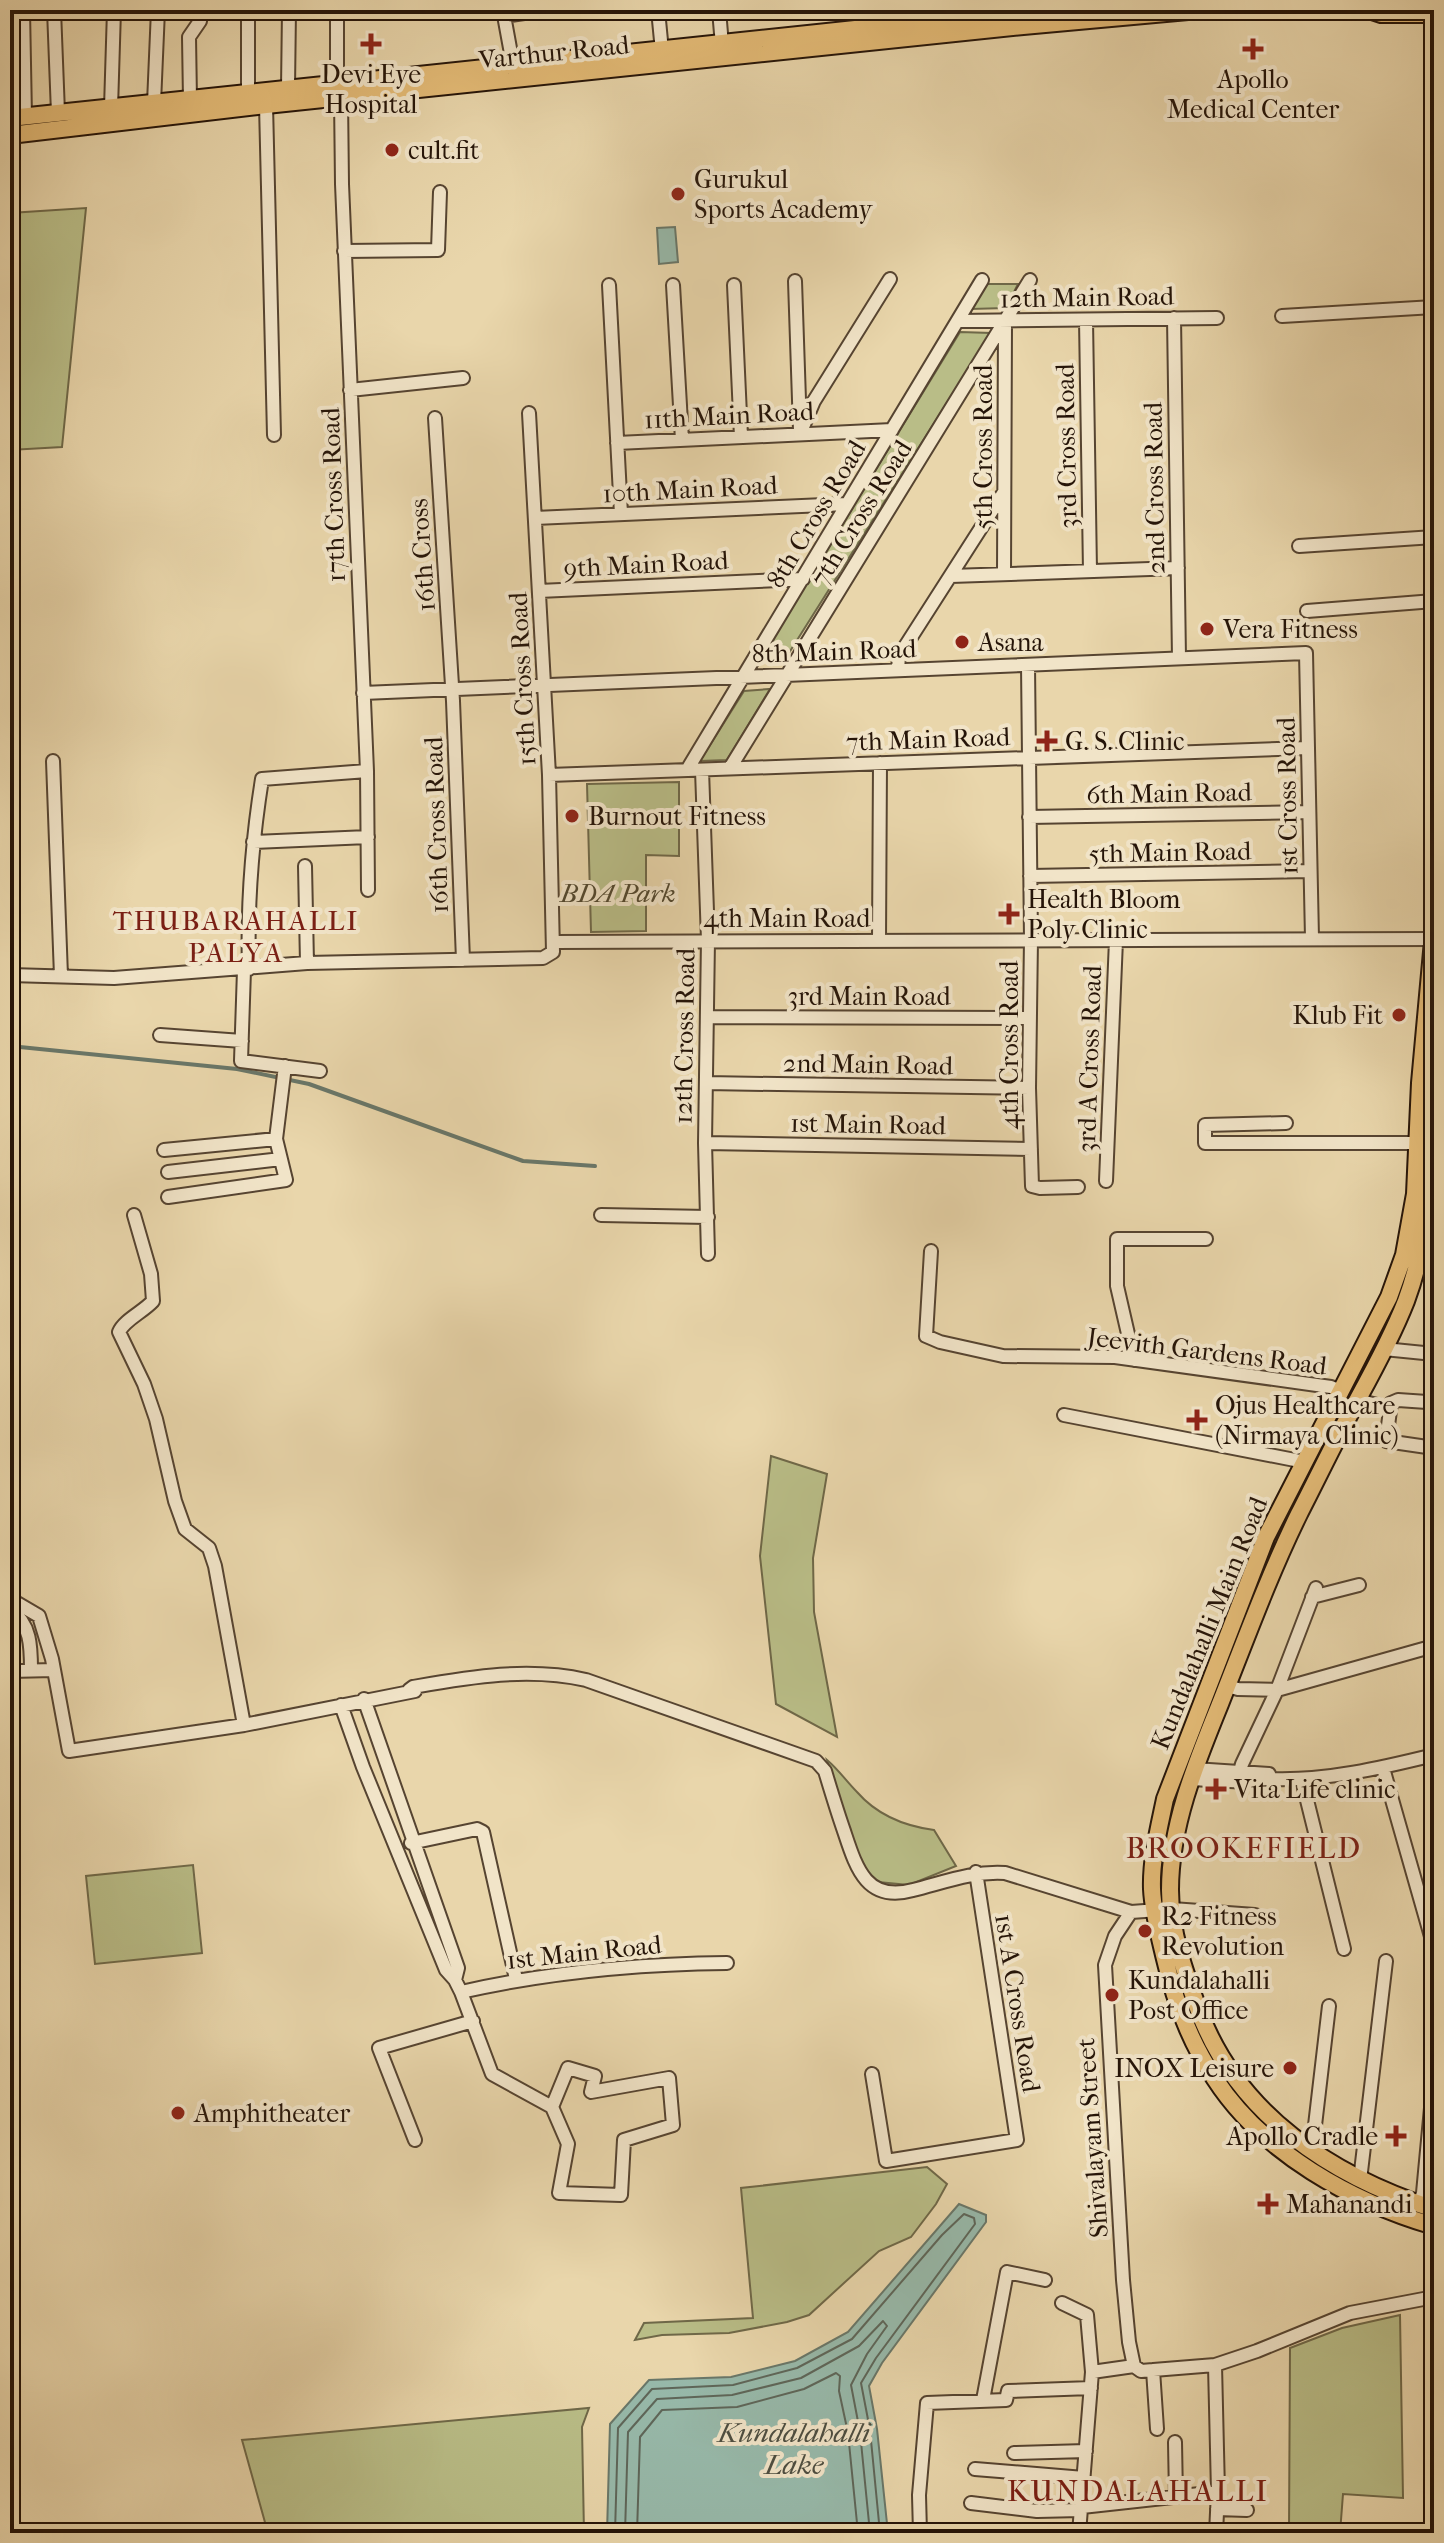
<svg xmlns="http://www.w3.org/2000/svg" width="1444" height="2543" viewBox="0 0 1444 2543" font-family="'IM FELL French Canon',serif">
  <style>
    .green { fill: #b9bd87; stroke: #6f6848; stroke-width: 2 }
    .water { fill: #97b9aa; stroke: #697769; stroke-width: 2 }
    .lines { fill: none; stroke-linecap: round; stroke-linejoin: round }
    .shore { stroke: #5e6659; stroke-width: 2 }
    .stream { stroke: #697769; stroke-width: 4 }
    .minor-casing { stroke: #564431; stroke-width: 16 }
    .major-casing { stroke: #251408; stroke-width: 20 }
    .minor { stroke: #f1e4c8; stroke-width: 12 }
    .major { stroke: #e4bb76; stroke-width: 16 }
    .poi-dot { fill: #8f2418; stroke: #f1e4c8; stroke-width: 3 }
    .labels { text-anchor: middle; stroke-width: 8; stroke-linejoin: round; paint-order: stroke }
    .street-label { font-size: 26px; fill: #251408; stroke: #f1e4c8 }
    .poi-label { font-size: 26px; fill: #251408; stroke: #f1e4c8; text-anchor: start }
    .park-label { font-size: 26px; font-style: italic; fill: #51472e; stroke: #f1e4c8 }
    .neighbourhood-label { font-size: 28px; letter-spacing: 2px; fill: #7a1f14; stroke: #f1e4c8 }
    .water-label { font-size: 28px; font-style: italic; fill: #4d4e41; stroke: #f1e4c8 }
    .quarter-label { font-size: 30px; letter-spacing: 2px; fill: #7a1f14; stroke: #f1e4c8 }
  </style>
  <rect width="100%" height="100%" fill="#e9d6ab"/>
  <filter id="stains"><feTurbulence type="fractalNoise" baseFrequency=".0025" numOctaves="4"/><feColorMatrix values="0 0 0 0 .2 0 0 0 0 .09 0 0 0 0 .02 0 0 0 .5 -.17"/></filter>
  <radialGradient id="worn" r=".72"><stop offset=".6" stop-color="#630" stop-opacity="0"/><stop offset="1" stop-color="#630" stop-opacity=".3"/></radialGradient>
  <path class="green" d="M 86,208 L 62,447 L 10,450 L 10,213 Z
    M 985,284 L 1018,284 L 1006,308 L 971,309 Z
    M 960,332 L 991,333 L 787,656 L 761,657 Z
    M 770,689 L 727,760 L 700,761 L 744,691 Z
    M 679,782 L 679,856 L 646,855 L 646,931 L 591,932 L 587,784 Z
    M 771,1456 L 827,1474 L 813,1558 L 814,1612 L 837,1737 L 776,1704 L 760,1556 Z
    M 827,1760 C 839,1770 846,1781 857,1792 C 877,1815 904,1826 934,1830 L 956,1866 L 909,1885 L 878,1882 L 858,1863 Z
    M 193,1865 L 202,1953 L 95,1964 L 86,1876 Z
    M 927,2167 L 947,2184 L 936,2204 L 911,2237 L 879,2251 L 809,2315 L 787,2322 L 729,2333 L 662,2335 L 635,2340 L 644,2323 L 753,2318 L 741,2188 Z
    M 1400,2315 L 1403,2498 L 1343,2494 L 1340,2533 L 1289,2533 L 1290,2348 L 1342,2328 Z
    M 589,2408 L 582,2427 L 584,2533 L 268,2533 L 242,2440 Z"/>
  <path class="water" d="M 675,227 L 678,262 L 659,264 L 657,228 Z
    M 959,2204 L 986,2215 L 986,2222 L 882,2363 L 869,2386 L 877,2429 L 888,2533 L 607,2533 L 610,2424 L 649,2380 L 731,2377 L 795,2361 L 848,2332 Z"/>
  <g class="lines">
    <path class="shore" d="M 615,2533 L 618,2428 L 652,2389 L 733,2385 L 797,2368 L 852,2339 L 942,2235 L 964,2214 L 974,2218 L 975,2224 L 876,2358 L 861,2383 L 870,2430 L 880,2533
      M 625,2533 L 628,2432 L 657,2399 L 732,2395 L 801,2378 L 859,2346 L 883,2321 L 887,2326 L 867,2354 L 851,2385 L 860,2432 L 870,2533
      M 637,2533 L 640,2437 L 662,2410 L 737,2407 L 804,2389 L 836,2373 L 840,2376 L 839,2391 L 848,2433 L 858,2533"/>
    <path class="stream" d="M 10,1046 L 237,1069 L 309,1084 L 523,1161 L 595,1166"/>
    <defs>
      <path id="minor" d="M 23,10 L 25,117
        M 54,10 L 58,113
        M 337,10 L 337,84
        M 503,10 L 514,70
        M 658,10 L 662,51
        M 719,10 L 722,45
        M 504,16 L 545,10
        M 288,88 L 289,10
        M 248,92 L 248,10
        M 341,98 L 342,184 L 367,771 L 368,890
        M 190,100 L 189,37 L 200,21 L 201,10
        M 154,103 L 158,10
        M 266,105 L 274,435
        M 111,108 L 114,10
        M 344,251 L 438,250 L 440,192
        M 795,281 L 800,430
        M 609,285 L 621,514
        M 673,285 L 682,440
        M 734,285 L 741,437
        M 1282,316 L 1434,307
        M 1174,318 L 1179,658
        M 1086,320 L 1090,571
        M 958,321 L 1217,318
        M 350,390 L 463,378
        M 435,418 L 453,701 L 463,960
        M 800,434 L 814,401 L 890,279
        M 617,443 L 892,430
        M 535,518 L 847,504
        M 1299,546 L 1434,537
        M 1004,574 L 1005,324
        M 951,576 L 1178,568
        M 539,591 L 803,579
        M 1307,611 L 1434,601
        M 1028,665 L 1031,939 L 1029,1088 L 1032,1186 L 1040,1188 L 1078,1187
        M 898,670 L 899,656 L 1004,492
        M 363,693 L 1306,653 L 1312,938
        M 53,761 L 61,976
        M 730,768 L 1030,280
        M 687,770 L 982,280
        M 702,770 L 708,940 L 705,1143 L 708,1254
        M 549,775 L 1308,748
        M 1029,817 L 1309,812
        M 253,842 L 368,837
        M 305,866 L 307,963
        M 1030,876 L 1310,871
        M 879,940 L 880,763
        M 554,942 L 1433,939
        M 249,969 C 247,905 252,842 262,779 L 367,771
        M 244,970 L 241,1061 L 320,1071
        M 10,975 L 114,978 L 307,963 L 543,958 L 553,952 L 549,775 L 529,413
        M 707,1017 L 1030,1018
        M 160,1035 L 242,1041
        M 706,1083 L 1029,1088
        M 1286,1123 L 1205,1125 L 1205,1143 L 1423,1143
        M 705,1143 L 1031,1149
        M 164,1150 L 276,1139
        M 168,1172 L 281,1159
        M 1106,1181 L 1116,940
        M 168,1197 L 286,1180 L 276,1139 L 285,1066
        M 134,1215 L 151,1274 L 153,1301 C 143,1312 124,1320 119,1332 L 144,1384 L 156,1419 L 175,1501 L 185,1529 L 209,1548 L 215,1566 L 244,1725
        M 601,1215 L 708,1217
        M 931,1251 L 926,1336 L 940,1342 L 1003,1356 L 1115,1357 L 1331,1387 L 1341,1391
        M 1384,1349 L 1434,1354
        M 1134,1360 L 1117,1286 L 1117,1239 L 1206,1239
        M 1357,1400 L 1389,1408
        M 1427,1402 L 1398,1400 L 1391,1403 L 1386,1441 L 1434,1448
        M 1064,1415 L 1305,1462
        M 1312,1597 L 1359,1585
        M 10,1599 L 39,1616 L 52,1659 L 69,1751 L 244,1725 L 415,1691
        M 10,1609 C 31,1624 31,1647 31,1670
        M 10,1671 L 54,1670
        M 1227,1686 L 1238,1689 L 1277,1690 L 1434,1646
        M 409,1690 L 413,1687 C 471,1677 528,1667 586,1680 L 816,1761 L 825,1771 C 831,1791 837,1811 844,1831 C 856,1867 866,1903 913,1890 C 945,1882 972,1871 1005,1873 L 1131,1912 L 1172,1909 L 1255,1915
        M 364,1699 L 458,1968 L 455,1980
        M 341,1705 L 363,1767 L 446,1970 L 455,1980 L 461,1992 C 549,1972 636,1964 727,1963
        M 1383,1768 L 1434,1947
        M 1194,1769 L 1269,1774 L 1271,1779
        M 1191,1779 L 1268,1783 L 1271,1779 C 1326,1781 1381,1768 1434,1755
        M 1302,1780 L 1344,1949
        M 1237,1782 L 1242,1764 L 1277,1690 L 1316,1588
        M 411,1843 L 477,1829 L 483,1832 L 516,1979
        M 1131,1912 L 1115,1936 L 1105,1965 L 1123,2280 L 1129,2342 L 1134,2366
        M 461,1992 L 492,2074 L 552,2107 L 568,2068 L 595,2076 L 591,2092 L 669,2078 L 673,2125 L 624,2140 L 621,2195 L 559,2193 L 568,2144 L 552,2107
        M 872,2074 L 886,2161 L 1017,2140 L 976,1872
        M 415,2140 L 379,2048 L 473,2021
        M 1312,2151 L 1329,2006
        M 1360,2180 L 1386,1961
        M 1419,2205 L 1423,2193 L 1434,2076
        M 1062,2303 L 1087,2315 L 1092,2372 L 1079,2533
        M 1215,2365 L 1218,2492 L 1216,2533
        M 1153,2370 L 1157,2429
        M 1092,2372 L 1134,2366 L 1141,2371 L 1215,2365 L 1257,2351 L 1350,2313 L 1434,2297
        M 983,2400 L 1007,2272 L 1045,2280
        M 1175,2442 L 1176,2497
        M 1014,2453 L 1086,2451
        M 975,2469 L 1084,2478
        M 971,2503 L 1037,2511 L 1081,2510
        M 1082,2507 L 1218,2492
        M 1217,2509 L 1247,2510
        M 920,2533 L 919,2495 L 927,2403 L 1006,2400 L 1008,2391 L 1091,2388"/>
      <path id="major" d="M 1369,10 L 1381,14 L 1434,14
        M 10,118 L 1036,10
        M 10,135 L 266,105 L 1023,26 L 1199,10
        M 1434,930 L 1420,1083 L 1415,1194 L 1404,1255 L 1389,1297 L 1266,1537 L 1165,1799 C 1159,1828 1151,1859 1152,1889 C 1153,1911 1159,1934 1164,1955 C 1174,1999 1190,2042 1215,2079 C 1263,2153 1352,2202 1434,2226
        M 1434,1142 C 1430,1196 1425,1250 1406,1301 C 1393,1334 1376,1366 1359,1397 C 1338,1435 1319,1475 1299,1514 C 1269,1575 1245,1641 1220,1704 C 1196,1763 1170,1826 1170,1890 C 1170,1932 1185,1973 1199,2011 C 1238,2115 1332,2176 1434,2209"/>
    </defs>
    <use href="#minor" class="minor-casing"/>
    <use href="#major" class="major-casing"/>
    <use href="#minor" class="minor"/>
    <use href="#major" class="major"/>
  </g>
  <g class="poi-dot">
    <path d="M367 32h8v8h8v8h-8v8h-8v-8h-8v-8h8z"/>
    <path d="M1249 37h8v8h8v8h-8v8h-8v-8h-8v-8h8z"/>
    <circle cx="392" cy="150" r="8"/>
    <circle cx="678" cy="194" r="8"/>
    <circle cx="1207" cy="629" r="8"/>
    <circle cx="962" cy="642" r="8"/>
    <path d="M1043 729h8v8h8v8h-8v8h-8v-8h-8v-8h8z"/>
    <circle cx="572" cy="816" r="8"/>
    <path d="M1005 902h8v8h8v8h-8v8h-8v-8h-8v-8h8z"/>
    <circle cx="1399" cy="1015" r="8"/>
    <path d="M1193 1408h8v8h8v8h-8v8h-8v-8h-8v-8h8z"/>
    <path d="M1212 1777h8v8h8v8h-8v8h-8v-8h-8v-8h8z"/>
    <circle cx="1145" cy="1931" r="8"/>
    <circle cx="1112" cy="1995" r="8"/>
    <circle cx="1290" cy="2068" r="8"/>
    <circle cx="178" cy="2113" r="8"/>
    <path d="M1392 2124h8v8h8v8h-8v8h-8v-8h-8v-8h8z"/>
    <path d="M1264 2192h8v8h8v8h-8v8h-8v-8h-8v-8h8z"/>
  </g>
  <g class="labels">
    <g class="street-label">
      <text transform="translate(554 52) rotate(-6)" y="9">Varthur Road</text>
      <text transform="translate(1087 297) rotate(-1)" y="9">12th Main Road</text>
      <text transform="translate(729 415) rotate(-3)" y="9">11th Main Road</text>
      <text transform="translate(1066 446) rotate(-91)" y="9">3rd Cross Road</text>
      <text transform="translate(983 447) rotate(-90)" y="9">5th Cross Road</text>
      <text transform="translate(1154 488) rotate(-91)" y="9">2nd Cross Road</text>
      <text transform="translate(690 489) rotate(-3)" y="9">10th Main Road</text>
      <text transform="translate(333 495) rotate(-92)" y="9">17th Cross Road</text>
      <text transform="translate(861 513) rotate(-58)" y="9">7th Cross Road</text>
      <text transform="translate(816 514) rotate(-59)" y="9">8th Cross Road</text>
      <text transform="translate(422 555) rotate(-94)" y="9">16th Cross</text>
      <text transform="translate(646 564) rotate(-3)" y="9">9th Main Road</text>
      <text transform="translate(834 651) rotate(-2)" y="9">8th Main Road</text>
      <text transform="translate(522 679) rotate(-93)" y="9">15th Cross Road</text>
      <text transform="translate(928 739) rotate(-2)" y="9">7th Main Road</text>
      <text transform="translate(1169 793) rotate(-1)" y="9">6th Main Road</text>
      <text transform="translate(1287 796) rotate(-91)" y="9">1st Cross Road</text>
      <text transform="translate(436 825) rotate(-92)" y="9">16th Cross Road</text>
      <text transform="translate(1170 852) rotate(-1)" y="9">5th Main Road</text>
      <text x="787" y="927">4th Main Road</text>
      <text x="869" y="1005">3rd Main Road</text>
      <text transform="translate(684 1036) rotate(-89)" y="9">12th Cross Road</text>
      <text transform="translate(1009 1045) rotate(-90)" y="9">4th Cross Road</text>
      <text transform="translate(1089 1059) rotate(-88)" y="9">3rd A Cross Road</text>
      <text transform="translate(868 1064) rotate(1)" y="9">2nd Main Road</text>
      <text transform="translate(868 1124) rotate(1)" y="9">1st Main Road</text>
      <text transform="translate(1207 1351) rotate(7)" y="9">Jeevith Gardens Road</text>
      <text transform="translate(1209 1623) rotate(-68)" y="9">Kundalahalli Main Road</text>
      <text transform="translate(584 1952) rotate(-6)" y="9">1st Main Road</text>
      <text transform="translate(1018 2003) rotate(81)" y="9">1st A Cross Road</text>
      <text transform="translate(1092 2138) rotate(-94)" y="9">Shivalayam Street</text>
    </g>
    <g class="poi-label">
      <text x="371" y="83" text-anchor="middle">Devi Eye<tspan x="371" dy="30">Hospital</tspan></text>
      <text x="1253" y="88" text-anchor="middle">Apollo<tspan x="1253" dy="30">Medical Center</tspan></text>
      <text x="408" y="159">cult.fit</text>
      <text x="694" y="188">Gurukul<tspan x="694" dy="30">Sports Academy</tspan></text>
      <text x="1223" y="638">Vera Fitness</text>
      <text x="978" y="651">Asana</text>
      <text x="1065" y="750">G. S. Clinic</text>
      <text x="588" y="825">Burnout Fitness</text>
      <text x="1027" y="908">Health Bloom<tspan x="1027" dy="30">Poly Clinic</tspan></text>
      <text x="1383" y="1024" text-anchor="end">Klub Fit</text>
      <text x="1215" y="1414">Ojus Healthcare<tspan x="1215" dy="30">(Nirmaya Clinic)</tspan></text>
      <text x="1234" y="1798">Vita Life clinic</text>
      <text x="1161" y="1925">R2 Fitness<tspan x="1161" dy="30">Revolution</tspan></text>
      <text x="1128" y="1989">Kundalahalli<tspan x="1128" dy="30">Post Office</tspan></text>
      <text x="1274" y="2077" text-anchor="end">INOX Leisure</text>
      <text x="194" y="2122">Amphitheater</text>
      <text x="1378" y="2145" text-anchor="end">Apollo Cradle</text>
      <text x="1286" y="2213">Mahanandi</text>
    </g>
    <g class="park-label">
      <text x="618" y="902">BDA Park</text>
    </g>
    <g class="neighbourhood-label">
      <text x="236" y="930">THUBARAHALLI<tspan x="236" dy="32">PALYA</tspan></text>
    </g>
    <g class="water-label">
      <text x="794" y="2442">Kundalahalli<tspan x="794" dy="32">Lake</tspan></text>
    </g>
    <g class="quarter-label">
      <text x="1244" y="1858">BROOKEFIELD</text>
      <text x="1138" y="2501">KUNDALAHALLI</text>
    </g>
  </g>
  <rect width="1444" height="2543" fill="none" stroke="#e9d6ab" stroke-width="40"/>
  <rect x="12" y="12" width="1420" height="2519" fill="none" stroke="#251408" stroke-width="4"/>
  <rect x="20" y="20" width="1404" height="2503" fill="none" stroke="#251408" stroke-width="2"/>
  <rect width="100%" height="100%" filter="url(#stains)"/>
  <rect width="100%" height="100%" fill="url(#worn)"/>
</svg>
